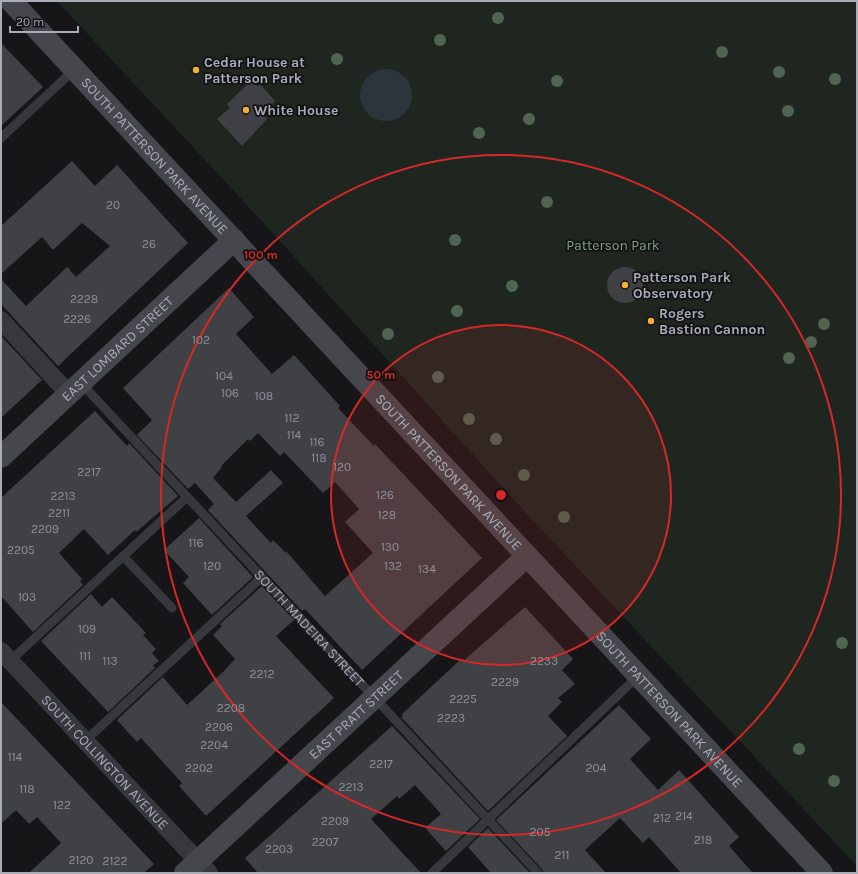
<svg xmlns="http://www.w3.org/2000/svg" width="858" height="874" viewBox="0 0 858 874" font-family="Karla,sans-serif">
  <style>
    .green { fill: #1e261f }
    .water { fill: #2c353c }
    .building { fill: #404145; fill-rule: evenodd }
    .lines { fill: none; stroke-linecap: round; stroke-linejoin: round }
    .lane { stroke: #37383d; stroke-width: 9 }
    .street { stroke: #37383d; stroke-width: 18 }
    .secondary { stroke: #45474d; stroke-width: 22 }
    .tree { fill: #506452 }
    .ring { fill: none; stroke: #d62828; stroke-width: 2 }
    .poi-dot { fill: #f2b134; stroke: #111113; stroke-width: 1.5 }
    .labels { text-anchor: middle; stroke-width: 3.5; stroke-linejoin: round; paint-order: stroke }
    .number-label { font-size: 12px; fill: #8e929b }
    .poi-label { font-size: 14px; font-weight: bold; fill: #a8adb8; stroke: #111113; text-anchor: start }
    .street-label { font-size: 14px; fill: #a8adb8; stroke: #111113 }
    .park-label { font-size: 14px; fill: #7fa381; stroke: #111113 }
    .centre { fill: #d62828; stroke: #111113; stroke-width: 2 }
    .ring-label { font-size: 12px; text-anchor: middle; font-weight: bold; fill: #d62828; stroke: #111113; stroke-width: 3.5; stroke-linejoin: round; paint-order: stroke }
  </style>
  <rect width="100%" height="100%" fill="#161618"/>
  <path class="green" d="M 57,1 L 857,1 L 857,866 L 525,512 L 259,218 Z"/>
  <path class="water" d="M360 95a26 26 0 1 1 52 0a26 26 0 1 1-52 0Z"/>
  <path class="building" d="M 1,43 L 43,87 L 1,126 Z
    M 252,80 L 258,87 L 260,84 L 275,101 L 262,113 L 267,119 L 242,146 L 217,119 L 230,108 L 227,104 Z
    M 72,161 L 95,186 L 117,165 L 188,243 L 58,366 L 1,304 L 1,279 L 26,306 L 67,267 L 76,277 L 110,246 L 82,223 L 53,250 L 42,237 L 1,274 L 1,226 Z
    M607 285a18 18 0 1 1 36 0a18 18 0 1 1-36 0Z
    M 229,288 L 254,317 L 236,334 L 272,374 L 294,355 L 340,406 L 338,408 L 374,446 L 375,444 L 482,558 L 362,670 L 305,609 L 302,611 L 208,510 L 214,504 L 195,483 L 188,489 L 137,435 L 152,420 L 123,388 ZM 258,433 L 280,456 L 284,452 L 323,493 L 335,482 L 359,509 L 345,522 L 373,553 L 325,596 L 286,551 L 285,552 L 273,540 L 271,543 L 246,516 L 283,483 L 271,470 L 236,502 L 213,478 L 222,467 L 221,466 L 248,439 L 250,441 Z
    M 2,337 L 42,380 L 1,418 L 1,338 Z
    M 95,411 L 127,446 L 129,443 L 178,496 L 136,532 L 135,530 L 108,555 L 84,529 L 59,553 L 82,579 L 80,581 L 83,585 L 33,632 L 1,596 L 1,498 Z
    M 199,518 L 253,577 L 212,615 L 183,583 L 189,577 L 164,550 Z
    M 262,586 L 294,620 L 276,636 L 334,698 L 206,816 L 179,786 L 182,783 L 141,738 L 137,742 L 117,720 L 163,677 L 187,705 L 223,672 L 235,659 L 213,635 L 222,626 L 220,624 Z
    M 91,594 L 102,607 L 112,597 L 146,633 L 143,635 L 156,649 L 152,653 L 159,661 L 153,665 L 155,668 L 108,712 L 41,641 Z
    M 525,607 L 573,659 L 562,670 L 575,684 L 558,698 L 562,702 L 548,716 L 567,736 L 488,811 L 401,717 L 403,716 L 402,714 L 460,660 L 462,662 Z
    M 1,702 L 154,864 L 144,873 L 29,873 L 61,843 L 37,817 L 29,824 L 16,810 L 1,824 Z
    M 619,705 L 651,739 L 630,759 L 658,790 L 679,770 L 739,837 L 729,846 L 753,873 L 681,873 L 649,837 L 643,843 L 620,818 L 585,850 L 606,873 L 544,873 L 542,869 L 496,820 Z
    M 392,726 L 480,819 L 446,851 L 425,828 L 441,814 L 415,785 L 399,799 L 397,796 L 371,819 L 421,873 L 258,873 L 245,858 Z
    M 488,828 L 530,873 L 491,873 L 468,847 Z"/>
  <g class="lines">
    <g class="lane">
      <path d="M 1,138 L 75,69"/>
      <path id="s1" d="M 81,383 L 538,873"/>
      <path d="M 123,556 L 172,608"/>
      <path d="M 10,661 L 187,497"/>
      <path d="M 85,741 L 262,577"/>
      <path d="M 432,873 L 638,676"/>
    </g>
    <g class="street">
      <path d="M 1,320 L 69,394"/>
      <path id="s2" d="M 1,651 L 209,873"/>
    </g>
    <g class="secondary">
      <path id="s3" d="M 11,1 L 822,873"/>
      <path id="s4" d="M 1,457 L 234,240"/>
      <path id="s5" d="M 185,873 L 527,556"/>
    </g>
  </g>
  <g class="tree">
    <circle cx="498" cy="18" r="6"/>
    <circle cx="440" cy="40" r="6"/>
    <circle cx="722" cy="52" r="6"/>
    <circle cx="337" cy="59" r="6"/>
    <circle cx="779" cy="72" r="6"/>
    <circle cx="835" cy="79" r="6"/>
    <circle cx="557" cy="81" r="6"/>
    <circle cx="788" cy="111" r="6"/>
    <circle cx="529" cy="119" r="6"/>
    <circle cx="479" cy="133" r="6"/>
    <circle cx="547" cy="202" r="6"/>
    <circle cx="455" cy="240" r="6"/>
    <circle cx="512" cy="286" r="6"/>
    <circle cx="457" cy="311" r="6"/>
    <circle cx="824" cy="324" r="6"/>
    <circle cx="388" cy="334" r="6"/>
    <circle cx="811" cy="342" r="6"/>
    <circle cx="789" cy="358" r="6"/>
    <circle cx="438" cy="377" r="6"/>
    <circle cx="469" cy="419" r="6"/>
    <circle cx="496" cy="439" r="6"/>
    <circle cx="524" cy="475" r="6"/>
    <circle cx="564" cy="517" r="6"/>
    <circle cx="842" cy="643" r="6"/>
    <circle cx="799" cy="749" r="6"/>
    <circle cx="834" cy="781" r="6"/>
  </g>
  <circle cx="501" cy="495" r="170" fill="#d62828" fill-opacity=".12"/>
  <g class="ring">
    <circle cx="501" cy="495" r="170"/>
    <circle cx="501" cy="495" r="340"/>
  </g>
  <g class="poi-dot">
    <circle cx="196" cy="70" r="4"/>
    <circle cx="246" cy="110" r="4"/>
    <circle cx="625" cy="285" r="4"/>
    <circle cx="651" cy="321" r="4"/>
  </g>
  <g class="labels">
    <g class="number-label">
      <text x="113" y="209">20</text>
      <text x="149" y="248">26</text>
      <text x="84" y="303">2228</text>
      <text x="77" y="323">2226</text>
      <text x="201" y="344">102</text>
      <text x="224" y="380">104</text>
      <text x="230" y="397">106</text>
      <text x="264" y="400">108</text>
      <text x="292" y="422">112</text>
      <text x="294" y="439">114</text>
      <text x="317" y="446">116</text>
      <text x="319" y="462">118</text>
      <text x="342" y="471">120</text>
      <text x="89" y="476">2217</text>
      <text x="385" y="499">126</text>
      <text x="63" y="500">2213</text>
      <text x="59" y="517">2211</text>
      <text x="387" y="519">128</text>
      <text x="45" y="533">2209</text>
      <text x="196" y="547">116</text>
      <text x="390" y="551">130</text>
      <text x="21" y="554">2205</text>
      <text x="212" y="570">120</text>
      <text x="393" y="570">132</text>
      <text x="427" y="573">134</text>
      <text x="27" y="601">103</text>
      <text x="87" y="633">109</text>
      <text x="85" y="660">111</text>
      <text x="110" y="665">113</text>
      <text x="544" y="665">2233</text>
      <text x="262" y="678">2212</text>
      <text x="505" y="686">2229</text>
      <text x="463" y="703">2225</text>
      <text x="231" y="712">2208</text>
      <text x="451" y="722">2223</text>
      <text x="219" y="731">2206</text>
      <text x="214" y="749">2204</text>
      <text x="15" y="761">114</text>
      <text x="381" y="768">2217</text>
      <text x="199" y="772">2202</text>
      <text x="596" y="772">204</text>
      <text x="351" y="791">2213</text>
      <text x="27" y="793">118</text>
      <text x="62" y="809">122</text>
      <text x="684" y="820">214</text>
      <text x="662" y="822">212</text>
      <text x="335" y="825">2209</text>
      <text x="540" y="836">205</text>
      <text x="703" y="844">218</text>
      <text x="325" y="846">2207</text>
      <text x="279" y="853">2203</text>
      <text x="562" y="859">211</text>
      <text x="81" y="864">2120</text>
      <text x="115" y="865">2122</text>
    </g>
    <g class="poi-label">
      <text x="204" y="67">Cedar House at<tspan x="204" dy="16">Patterson Park</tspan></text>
      <text x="254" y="115">White House</text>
      <text x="633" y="282">Patterson Park<tspan x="633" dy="16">Observatory</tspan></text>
      <text x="659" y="318">Rogers<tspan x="659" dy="16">Bastion Cannon</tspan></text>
    </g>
    <g class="street-label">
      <text dy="5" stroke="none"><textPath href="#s3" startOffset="211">SOUTH PATTERSON PARK AVENUE</textPath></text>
      <text dy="5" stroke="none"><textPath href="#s4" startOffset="159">EAST LOMBARD STREET</textPath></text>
      <text dy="5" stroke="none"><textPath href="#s3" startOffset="643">SOUTH PATTERSON PARK AVENUE</textPath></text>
      <text dy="5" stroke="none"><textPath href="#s1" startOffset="335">SOUTH MADEIRA STREET</textPath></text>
      <text dy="5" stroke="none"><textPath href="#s3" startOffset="967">SOUTH PATTERSON PARK AVENUE</textPath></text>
      <text dy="5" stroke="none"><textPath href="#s5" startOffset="233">EAST PRATT STREET</textPath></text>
      <text dy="5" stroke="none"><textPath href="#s2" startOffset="152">SOUTH COLLINGTON AVENUE</textPath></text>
    </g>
    <g class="park-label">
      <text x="613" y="250">Patterson Park</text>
    </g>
  </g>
  <circle cx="501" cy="495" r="6" class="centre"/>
  <g class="ring-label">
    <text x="261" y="259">100 m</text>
    <text x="381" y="379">50 m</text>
  </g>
  <rect width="858" height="874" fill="none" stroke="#a8adb8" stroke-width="4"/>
  <path d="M10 26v6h68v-6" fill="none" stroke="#a8adb8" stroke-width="2"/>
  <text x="16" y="26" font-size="12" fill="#a8adb8" stroke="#111113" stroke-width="3" paint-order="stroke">20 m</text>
</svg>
